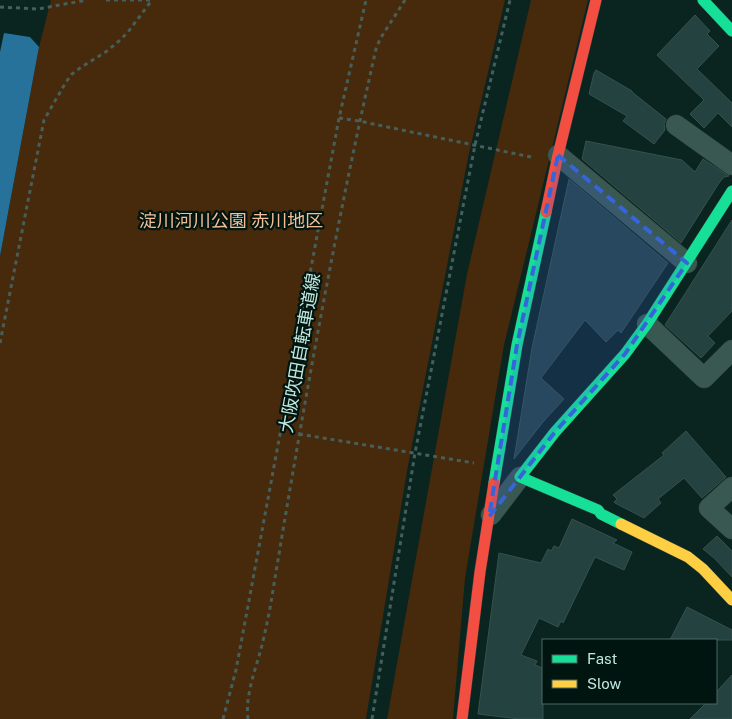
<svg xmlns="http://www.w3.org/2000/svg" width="732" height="719" viewBox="0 0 732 719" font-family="'Public Sans','Noto Sans JP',sans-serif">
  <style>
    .green { fill: #47290b }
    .water { fill: #26729b }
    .building { fill: #244240; stroke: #36514e }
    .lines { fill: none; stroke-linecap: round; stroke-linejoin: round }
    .street-casing { stroke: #293d39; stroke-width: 21 }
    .fast-casing { stroke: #293d39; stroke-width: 12 }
    .slow-casing { stroke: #293d39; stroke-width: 12 }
    .jam-casing { stroke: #293d39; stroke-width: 12 }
    .path { stroke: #465f5a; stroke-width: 3; stroke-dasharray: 4 4; stroke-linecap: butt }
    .street { stroke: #3a5852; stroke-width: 20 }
    .fast { stroke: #16e098; stroke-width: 11 }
    .slow { stroke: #ffcf43; stroke-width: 11 }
    .jam { stroke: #f24e42; stroke-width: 11 }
    .marked { fill: #3665d9; fill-opacity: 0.2; stroke: #3665d9; stroke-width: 4; stroke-dasharray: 10 6; stroke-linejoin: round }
    .labels { text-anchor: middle; stroke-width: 4.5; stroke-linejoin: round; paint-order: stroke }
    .park-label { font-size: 18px; fill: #f3be97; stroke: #001410 }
    .street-label { font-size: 18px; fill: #c1e8de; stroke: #001410 }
  </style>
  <rect width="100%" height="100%" fill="#0a2420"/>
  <path class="green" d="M 51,0 L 505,0 L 469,153 L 407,471 L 366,719 L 0,719 L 0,256 L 39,47 Z
    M 531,0 L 588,0 L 504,345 L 465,578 L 453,719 L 387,719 L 467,274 Z"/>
  <path class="water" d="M 4,33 L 30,37 L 39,47 L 0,256 L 0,52 Z"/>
  <path class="building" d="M 695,15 L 710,31 L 707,34 L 719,46 L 697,69 L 732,103 L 732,127 L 718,113 L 704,128 L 690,114 L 704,100 L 657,55 Z
    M 596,70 L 632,91 L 632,92 L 666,119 L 664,124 L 665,130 L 654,144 L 623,121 L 627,116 L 589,94 L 594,73 Z
    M 586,141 L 682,160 L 695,172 L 703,159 L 729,176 L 724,177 L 719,183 L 681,243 L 582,159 Z
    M 569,179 L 668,263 L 621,333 L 618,330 L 606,342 L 585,320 L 541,378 L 564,399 L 543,422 L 514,459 L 532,348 Z
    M 732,220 L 732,311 L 708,336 L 715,343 L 701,358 L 665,325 Z
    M 686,431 L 726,477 L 702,498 L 684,478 L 658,499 L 661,503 L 644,518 L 615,503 L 614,502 L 617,499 L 613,495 L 664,455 L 662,453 Z
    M 572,519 L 617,540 L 613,543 L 632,552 L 624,570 L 595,557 L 563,623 L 561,621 L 558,627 L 539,618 L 521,655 L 537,661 L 535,665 L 543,668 L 543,719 L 519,719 L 478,714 L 499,553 L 541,563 L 548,549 L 551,551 L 554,546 L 559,548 Z
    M 717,536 L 732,551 L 732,577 L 714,558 L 703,549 Z
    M 687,607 L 732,630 L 732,640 L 670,640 Z
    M 732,675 L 732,719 L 690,719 L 706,703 L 716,703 L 716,692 Z"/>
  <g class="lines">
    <defs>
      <path id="street" d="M 676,125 L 732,165
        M 558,155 L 687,263
        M 647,324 L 704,378 L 732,350
        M 732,487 L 709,508 L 732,529
        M 491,515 L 520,477"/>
      <path id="fast" d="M 703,0 L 732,31
        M 494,483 L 517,345 L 546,212
        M 621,524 L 601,514 L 598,510 L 520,477 L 555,432 L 625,354 L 647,324 L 732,191"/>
      <path id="slow" d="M 621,524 L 688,557 L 703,569 L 732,600"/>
      <path id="jam" d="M 546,212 L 558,155 L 596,0
        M 462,719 L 480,572 L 494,483"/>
    </defs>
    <use href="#street" class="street-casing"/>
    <use href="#fast" class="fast-casing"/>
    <use href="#slow" class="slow-casing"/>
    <use href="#jam" class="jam-casing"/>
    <path class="path" d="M 106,0 L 154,0
      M 0,7 L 38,9 L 87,0
      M 339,118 L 359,121 L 531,157
      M 0,343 L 44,120 L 66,82 L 72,74 L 80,68 L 107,51 L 119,41 L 128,32 L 152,0
      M 299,434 L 474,463
      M 223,719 L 236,670 L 339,118 L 366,0
      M 248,719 C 245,696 255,671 261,649 C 266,629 270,610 273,590 C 303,409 335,228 376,49 L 380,39 L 405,0
      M 372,719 L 415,453 L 475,145 L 510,0"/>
    <use href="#street" class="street"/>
    <use href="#fast" class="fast"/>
    <use href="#slow" class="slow"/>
    <use href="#jam" class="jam"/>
  </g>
  <path class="marked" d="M 558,155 L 687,263 L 625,354 L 555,432 L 489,517 L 517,345 Z"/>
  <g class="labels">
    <g class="park-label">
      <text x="231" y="227">淀川河川公園 赤川地区</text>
    </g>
    <g class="street-label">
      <text transform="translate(300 353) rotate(-80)" y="6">大阪吹田自転車道線</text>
    </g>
  </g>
  <rect x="542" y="639" width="175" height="65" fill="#001410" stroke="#4d6962"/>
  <rect x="552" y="655" width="25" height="8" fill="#16e098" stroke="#4d6962"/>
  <text x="587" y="664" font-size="15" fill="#c1e8de">Fast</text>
  <rect x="552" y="680" width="25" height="8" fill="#ffcf43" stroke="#4d6962"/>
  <text x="587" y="689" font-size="15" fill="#c1e8de">Slow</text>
</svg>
